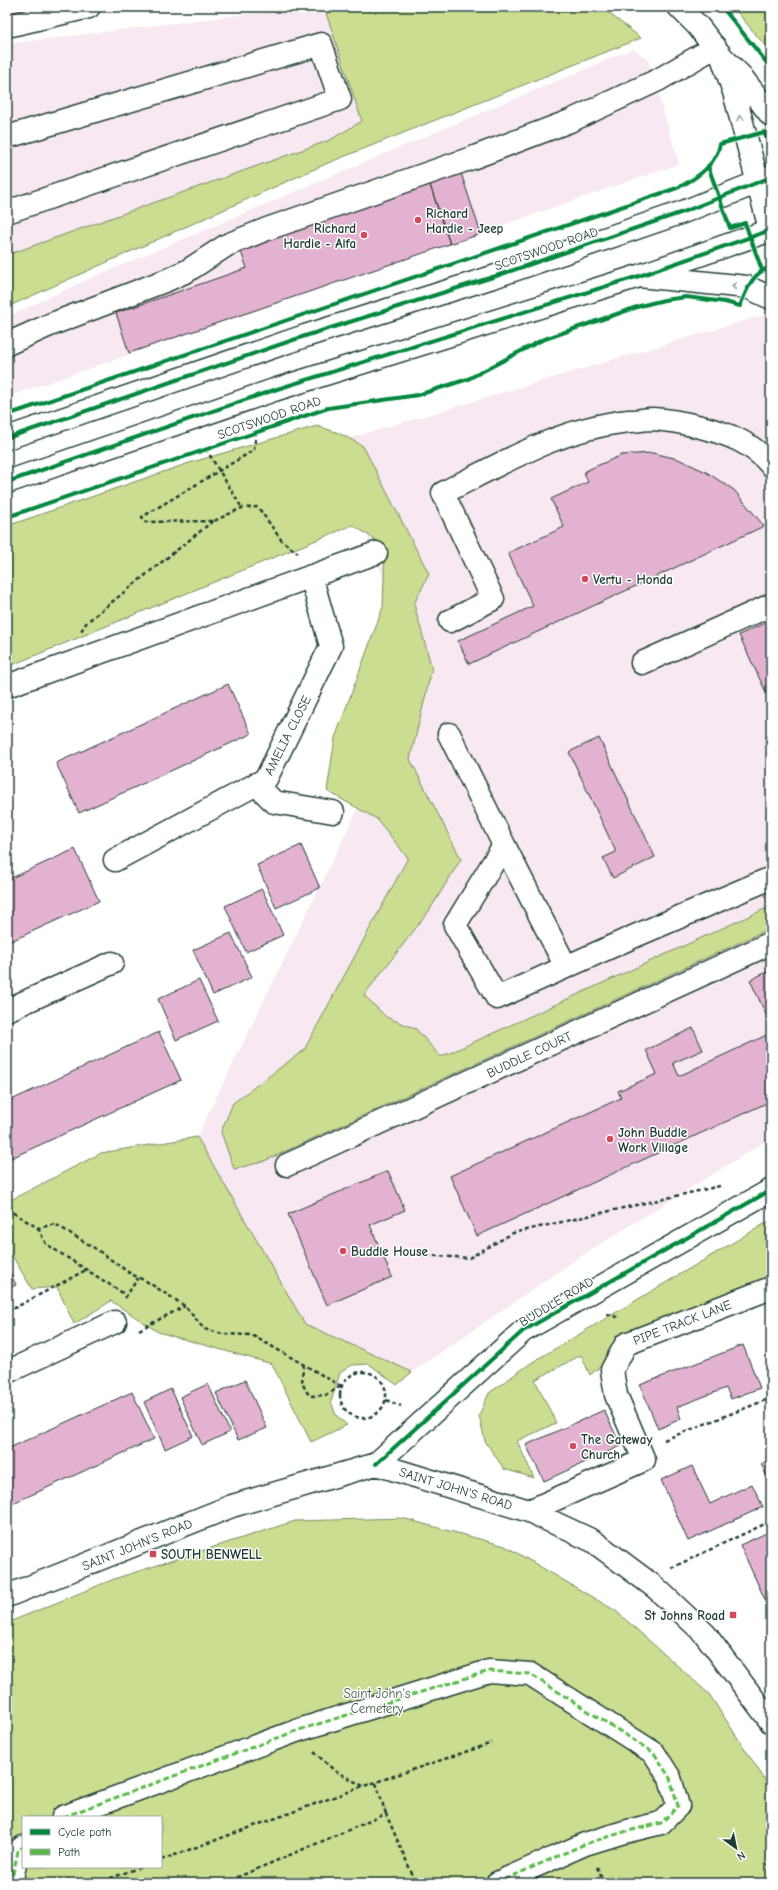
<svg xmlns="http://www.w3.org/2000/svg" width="778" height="1890" viewBox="0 0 778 1890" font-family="'Comic Neue',sans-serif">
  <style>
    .built { fill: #f7e8f1 }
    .green { fill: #cbdd91; stroke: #758d62; fill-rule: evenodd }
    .building { fill: #e4b2d1; stroke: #1f3d34 }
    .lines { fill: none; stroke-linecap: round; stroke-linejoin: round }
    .minor-casing { stroke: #1f3d34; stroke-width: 25 }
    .major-casing { stroke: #1f3d34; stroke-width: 25 }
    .path { stroke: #1f3d34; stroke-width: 2.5; stroke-dasharray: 4 3; stroke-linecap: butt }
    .minor { stroke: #fff; stroke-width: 22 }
    .major { stroke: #fff; stroke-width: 22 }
    .quiet { stroke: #58b947; stroke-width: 3; stroke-dasharray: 6 3; stroke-linecap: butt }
    .cycleway-casing { stroke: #fff; stroke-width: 6 }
    .cycleway { stroke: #00873e; stroke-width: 4 }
    .oneway { stroke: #8f9e9a }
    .poi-dot { fill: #d1495b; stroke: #fff; stroke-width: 1.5 }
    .labels { text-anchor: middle; stroke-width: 3; stroke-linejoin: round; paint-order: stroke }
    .poi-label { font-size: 13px; font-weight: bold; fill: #1f3d34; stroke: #fff; text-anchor: start }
    .street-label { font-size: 13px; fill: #1f3d34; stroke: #fff }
    .park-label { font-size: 13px; fill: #415d47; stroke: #fff }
  </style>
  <rect width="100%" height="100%" fill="#fff"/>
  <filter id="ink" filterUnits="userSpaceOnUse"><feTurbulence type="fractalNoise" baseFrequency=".025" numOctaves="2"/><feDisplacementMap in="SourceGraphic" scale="8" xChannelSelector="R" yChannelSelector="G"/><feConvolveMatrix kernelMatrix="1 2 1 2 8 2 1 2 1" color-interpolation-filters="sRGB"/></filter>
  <g filter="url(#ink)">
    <path class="built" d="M 304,7 L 340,7 L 371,131 L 7,270 L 7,44 Z
      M 633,49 L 648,59 L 679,164 L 7,397 L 7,317 L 84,281 Z
      M 771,313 L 771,1138 L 584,1254 L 412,1372 L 305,1324 L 197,1137 L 423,676 L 330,444 Z"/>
    <path class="green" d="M 324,7 L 601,7 L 641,38 L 328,163 L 7,307 L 7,255 L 330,140 L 362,121 Z
      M 733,7 L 771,7 L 771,53 Z
      M 317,426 L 339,433 L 363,446 L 429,574 L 414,604 L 432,669 L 410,759 L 461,859 L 429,911 L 364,995 L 386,1017 L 416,1029 L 441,1057 L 771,906 L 771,928 L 262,1162 L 234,1169 L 221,1132 L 233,1103 L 304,1050 L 408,858 L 377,819 L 327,791 L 335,738 L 383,607 L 385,546 L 353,525 L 7,667 L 7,526 L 189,463 Z
      M 197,1137 L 305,1324 L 412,1372 L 397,1385 L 369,1364 L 352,1365 L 340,1373 L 331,1402 L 336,1415 L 347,1425 L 311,1442 L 272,1364 L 158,1332 L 111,1301 L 74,1324 L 57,1287 L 32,1289 L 7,1247 L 7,1202 L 101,1153 Z
      M 771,1220 L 771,1276 L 619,1336 L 607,1361 L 590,1375 L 581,1355 L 535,1380 L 556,1423 L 517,1441 L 534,1478 L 504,1469 L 485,1441 L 479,1415 L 489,1393 L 531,1363 Z
      M 402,1518 L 505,1546 L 616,1611 L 709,1694 L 771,1789 L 771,1883 L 7,1883 L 7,1623 L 114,1579 L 295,1521 ZM 23,1817 L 161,1817 L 161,1867 L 23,1867 Z"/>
    <path class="building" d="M 460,170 L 481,234 L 450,244 L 429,182 Z
      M 429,182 L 450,244 L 129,353 L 116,313 L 247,268 L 239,246 Z
      M 653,453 L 678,459 L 706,472 L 734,490 L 764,526 L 469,664 L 458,641 L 533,606 L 508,553 L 564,527 L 551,499 L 588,482 L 584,472 L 592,468 L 622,455 Z
      M 771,620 L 771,703 L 739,635 Z
      M 228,684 L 251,734 L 79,813 L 56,763 Z
      M 599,738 L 655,857 L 613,878 L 603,858 L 616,852 L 569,752 Z
      M 301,845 L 320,888 L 276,908 L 257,865 Z
      M 75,849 L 99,901 L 7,943 L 7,880 Z
      M 262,889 L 283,935 L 246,952 L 225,906 Z
      M 231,933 L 252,977 L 213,995 L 193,950 Z
      M 771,970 L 771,1025 L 750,980 Z
      M 199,980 L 218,1021 L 176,1040 L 158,999 Z
      M 693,1028 L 703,1050 L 673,1063 L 679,1076 L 771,1033 L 771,1101 L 477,1236 L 450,1176 L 621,1098 L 618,1091 L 657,1074 L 646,1050 Z
      M 159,1032 L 181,1080 L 7,1160 L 7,1102 Z
      M 388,1171 L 405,1210 L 370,1225 L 392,1277 L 327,1305 L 288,1214 Z
      M 7,1266 L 16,1285 L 7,1289 Z
      M 743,1345 L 760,1388 L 731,1399 L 726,1388 L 677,1407 L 681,1419 L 658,1429 L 640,1385 Z
      M 245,1380 L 267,1428 L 238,1440 L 216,1393 Z
      M 208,1384 L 230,1432 L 202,1445 L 180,1397 Z
      M 171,1389 L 193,1436 L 165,1449 L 144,1402 Z
      M 132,1392 L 154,1439 L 7,1506 L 7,1449 Z
      M 604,1410 L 621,1446 L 544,1481 L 526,1445 Z
      M 771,1459 L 771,1485 L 761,1464 Z
      M 692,1466 L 710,1504 L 752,1484 L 763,1507 L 688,1541 L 661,1480 Z
      M 771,1531 L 771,1613 L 740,1545 Z"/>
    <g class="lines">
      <defs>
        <path id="minor" d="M 679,7 L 698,26 L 722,57 L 740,75 L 771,115
          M 7,26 L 89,7
          M 722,57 L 734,92 L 771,233
          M 7,137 L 321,44 L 340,99 L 7,212
          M 639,276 L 747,287 L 771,298
          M 7,344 L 52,324 L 167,280 L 187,271 L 227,245 L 267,229 L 472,158 L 570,121 L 658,80 L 715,47
          M 450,621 L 493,599 L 443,493 C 502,463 561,428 629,421 C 636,421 645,419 653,419 C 669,420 685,423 701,427 C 729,434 752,443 771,465
          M 642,663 L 771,605
          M 7,686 L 376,553
          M 449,734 L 504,845
          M 256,784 L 274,802 L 333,812
          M 115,860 L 266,779 L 331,646 L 311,576
          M 566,967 L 504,845 L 455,925 L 497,998 L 635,936 L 771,878
          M 7,1010 L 112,963
          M 287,1165 L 771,943
          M 7,1372 L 115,1322
          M 376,1464 L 523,1331 L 771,1190
          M 529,1511 L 644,1460 L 616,1395 L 612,1370 L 626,1344 L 771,1288
          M 7,1596 L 232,1506 L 376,1464 L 529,1511 L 593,1541 L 656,1588 L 705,1634 L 771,1722
          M 63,1817 L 299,1730 L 489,1671 L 530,1674 L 654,1753 L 670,1778 L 678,1806 L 661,1823 L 624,1832 L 585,1844 L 497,1883
          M 11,1883 L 18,1851 L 23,1847"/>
        <path id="major" d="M 7,438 L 305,336 L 496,276 L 683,212 L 771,177
          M 7,482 L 274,390 L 639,276 L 771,230"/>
      </defs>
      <use href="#minor" class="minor-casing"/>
      <use href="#major" class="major-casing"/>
      <path class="path" d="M 256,432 L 254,450 L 142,517 L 145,522 L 214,521 L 242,508 L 258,507 L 282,541 L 298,553
        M 206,449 L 242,508
        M 81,631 L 87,622 L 213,521
        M 7,1209 L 38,1228 L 55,1224 L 96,1249 L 131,1274 L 146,1281 L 185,1306 L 204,1329 L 223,1334 L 252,1335 L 341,1386
        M 38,1228 L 46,1244 L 126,1295
        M 392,1253 L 469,1258 L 513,1233 L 720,1186 L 723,1187
        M 125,1298 L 138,1278
        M 7,1312 L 86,1270
        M 607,1314 L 620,1318
        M 139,1330 L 185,1306
        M 304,1364 C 301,1379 301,1385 310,1396 L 326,1395 L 341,1386
        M340 1395a23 23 0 1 1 46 0a23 23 0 1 1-46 0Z
        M 386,1400 L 401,1406
        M 664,1440 L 771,1398
        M 671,1568 L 771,1521
        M 314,1752 L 335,1771 L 363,1786
        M 376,1783 L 386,1814
        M 161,1860 L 364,1786 L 492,1743
        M 597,1867 L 604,1883
        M 97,1883 L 141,1867
        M 224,1883 L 386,1814 L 416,1883
        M 765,1883 L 770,1881 L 768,1865 L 771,1863"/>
      <use href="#minor" class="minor"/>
      <use href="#major" class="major"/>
      <path class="quiet" d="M 63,1817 L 299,1730 L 489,1671 L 530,1674 L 654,1753 L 670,1778 L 678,1806 L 661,1823 L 624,1832 L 585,1844 L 497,1883
        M 11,1883 L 18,1851 L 23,1847"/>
      <defs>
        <path id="cycleway" d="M 722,7 L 771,68
          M 708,166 L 730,228 L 745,223 L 762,270
          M 7,415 L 677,188 C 696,179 716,165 720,144 L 764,132 L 771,147
          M 7,438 L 305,336 L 496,276 L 683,212 L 771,177
          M 7,482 L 274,390 L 639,276 L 771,230
          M 7,517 L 328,408 L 418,395 L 468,379 L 542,340 L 640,306 L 664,300 L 686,297 L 725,302 L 740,306 C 747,289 752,273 771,267
          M 376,1464 L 523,1331 L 771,1190"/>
      </defs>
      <use href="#cycleway" class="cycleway-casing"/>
      <use href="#cycleway" class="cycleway"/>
    </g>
    <defs><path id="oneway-chevron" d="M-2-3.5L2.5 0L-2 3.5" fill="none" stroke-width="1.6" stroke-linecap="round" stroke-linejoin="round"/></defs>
    <g class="oneway">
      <use href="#oneway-chevron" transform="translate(740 118) rotate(-104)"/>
      <use href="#oneway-chevron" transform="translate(734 286) rotate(-174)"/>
    </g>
  </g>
  <g class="poi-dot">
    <circle cx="418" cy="220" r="4"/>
    <circle cx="364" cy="235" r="4"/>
    <circle cx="585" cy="579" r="4"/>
    <circle cx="610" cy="1139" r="4"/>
    <circle cx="343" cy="1251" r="4"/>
    <circle cx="573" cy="1446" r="4"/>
    <rect x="149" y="1550" width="8" height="8" rx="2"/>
    <rect x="729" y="1611" width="8" height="8" rx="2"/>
  </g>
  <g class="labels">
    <g class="poi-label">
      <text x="426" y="218">Richard<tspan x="426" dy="15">Hardie - Jeep</tspan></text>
      <text x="356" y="233" text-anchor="end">Richard<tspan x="356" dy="15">Hardie - Alfa</tspan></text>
      <text x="593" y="584">Vertu - Honda</text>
      <text x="618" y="1137">John Buddle<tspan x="618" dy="15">Work Village</tspan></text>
      <text x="351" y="1256">Buddle House</text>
      <text x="581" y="1444">The Gateway<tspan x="581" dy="15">Church</tspan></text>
      <text x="161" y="1559">SOUTH BENWELL</text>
      <text x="725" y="1620" text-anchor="end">St Johns Road</text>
    </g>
    <g class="street-label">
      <text transform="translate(546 248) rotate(-19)" y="5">SCOTSWOOD ROAD</text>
      <text transform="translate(269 417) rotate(-19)" y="5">SCOTSWOOD ROAD</text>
      <text transform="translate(287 735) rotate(-63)" y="5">AMELIA CLOSE</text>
      <text transform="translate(529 1054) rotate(-25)" y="5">BUDDLE COURT</text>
      <text transform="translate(556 1301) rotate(-31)" y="5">BUDDLE ROAD</text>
      <text transform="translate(682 1322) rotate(-21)" y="5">PIPE TRACK LANE</text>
      <text transform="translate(456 1488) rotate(17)" y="5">SAINT JOHN'S ROAD</text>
      <text transform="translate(137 1544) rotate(-22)" y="5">SAINT JOHN'S ROAD</text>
    </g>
    <g class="park-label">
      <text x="377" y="1698">Saint John's<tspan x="377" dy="15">Cemetery</tspan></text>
    </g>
  </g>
  <rect width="778" height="1890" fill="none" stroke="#fff" stroke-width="24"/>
  <rect x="12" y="12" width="754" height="1866" fill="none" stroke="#1f3d34" stroke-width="1.5" filter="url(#ink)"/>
  <rect x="22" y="1816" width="140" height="52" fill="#ffffff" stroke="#a5b1ae"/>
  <rect x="30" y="1829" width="20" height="6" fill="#00873e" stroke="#a5b1ae"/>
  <text x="58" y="1836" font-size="12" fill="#1f3d34">Cycle path</text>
  <rect x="30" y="1849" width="20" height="6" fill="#58b947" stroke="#a5b1ae"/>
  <text x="58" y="1856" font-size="12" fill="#1f3d34">Path</text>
  <g transform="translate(736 1848) rotate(147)" stroke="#ffffff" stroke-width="3" paint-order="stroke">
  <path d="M0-3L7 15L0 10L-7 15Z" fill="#1f3d34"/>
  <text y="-6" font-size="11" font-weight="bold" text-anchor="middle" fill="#1f3d34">N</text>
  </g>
</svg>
